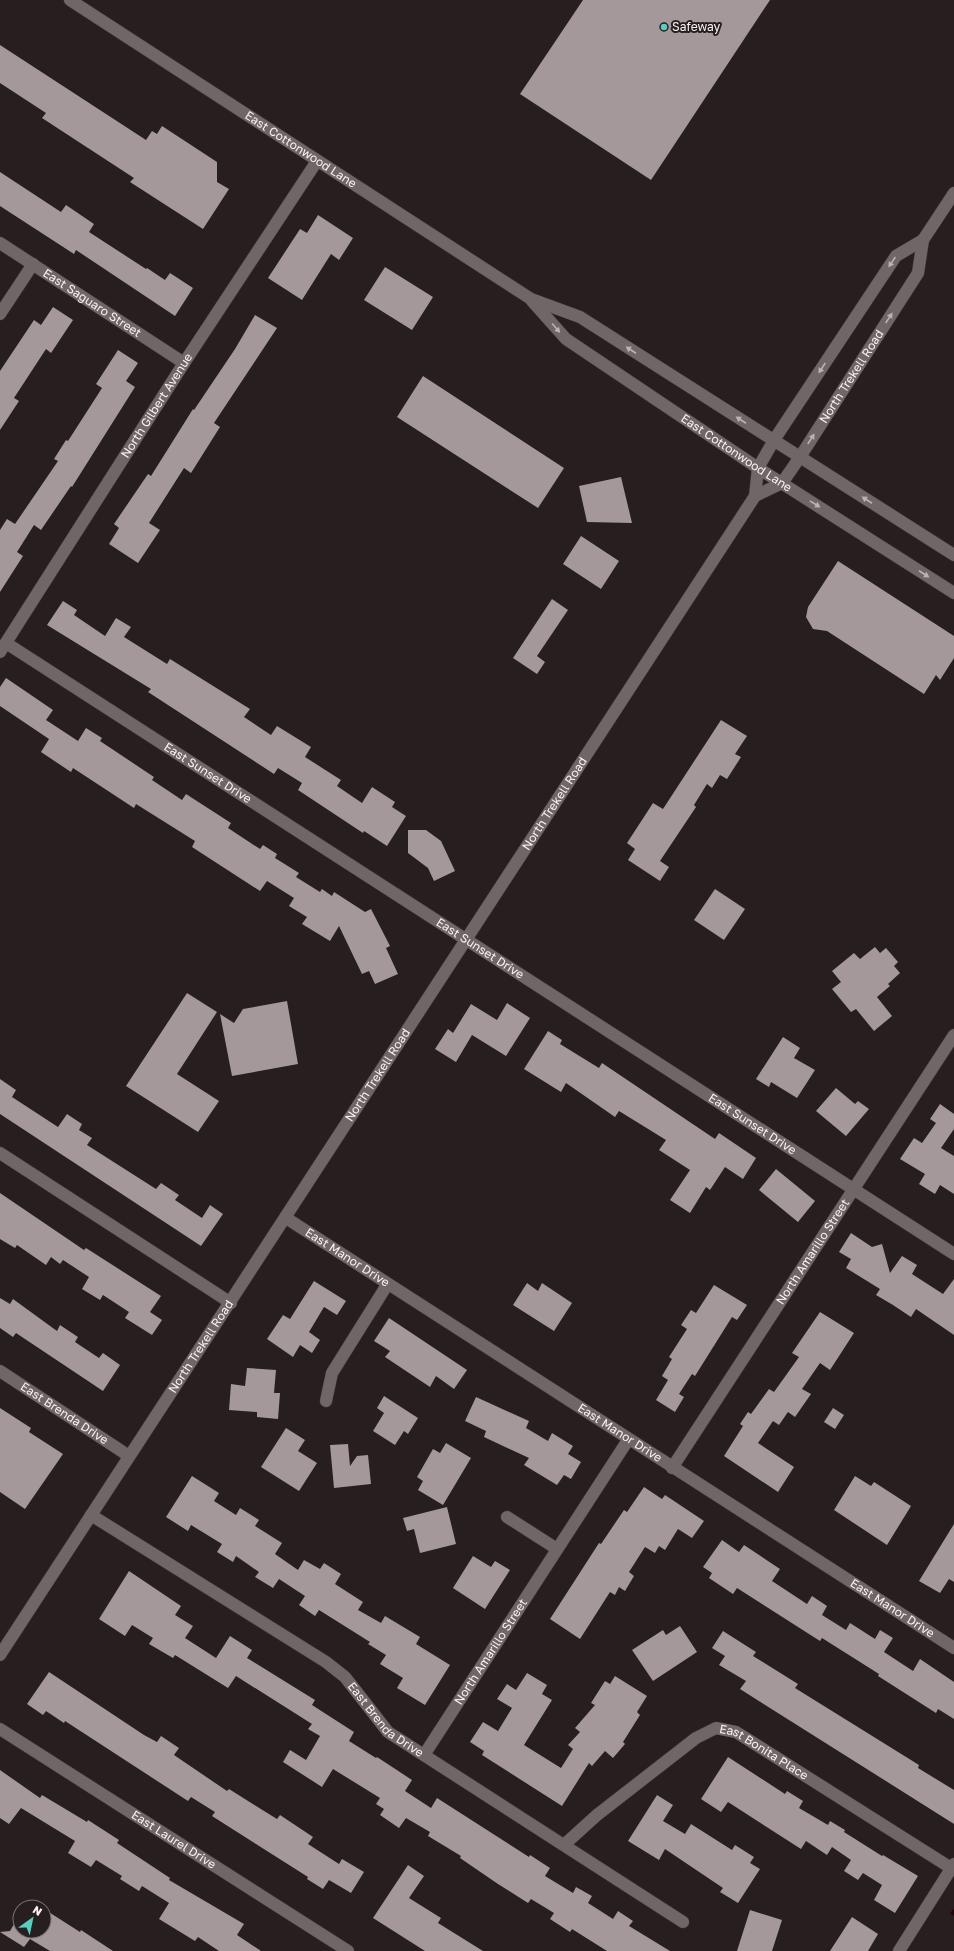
<svg xmlns="http://www.w3.org/2000/svg" width="954" height="1951" viewBox="0 0 954 1951" font-family="'Golos Text',sans-serif">
  <style>
    .lines { fill: none; stroke-linecap: round; stroke-linejoin: round }
    .stream { stroke: #27020d; stroke-width: 4.5 }
    .building { fill: #a4989a }
    .street-casing { stroke: #423b3c; stroke-width: 13 }
    .secondary-casing { stroke: #423b3c; stroke-width: 13 }
    .street { stroke: #706567; stroke-width: 12 }
    .secondary { stroke: #706567; stroke-width: 12 }
    .oneway { fill: #bbb3b4 }
    .poi-dot { fill: #57cec1; stroke: #261e1f; stroke-width: 1.5 }
    .labels { text-anchor: middle; stroke-width: 4; stroke-linejoin: round; paint-order: stroke }
    .poi-label { font-size: 12px; fill: #f9f2f3; stroke: #261e1f; text-anchor: start }
    .street-label { font-size: 12px; fill: #f9f2f3; stroke: #261e1f }
  </style>
  <rect width="100%" height="100%" fill="#261e1f"/>
  <g class="lines">
    <path class="stream" d="M 953,1913 L 954,1912"/>
  </g>
  <path class="building" d="M 583,0 L 770,0 L 651,180 L 520,94 Z
    M 0,45 L 146,140 L 152,131 L 157,134 L 162,126 L 217,162 L 217,182 L 229,189 L 203,229 L 130,182 L 134,178 L 42,118 L 46,113 L 0,83 Z
    M 0,172 L 61,212 L 66,205 L 94,224 L 89,232 L 146,269 L 147,268 L 165,280 L 170,273 L 193,288 L 175,316 L 76,250 L 74,254 L 0,206 Z
    M 318,215 L 353,238 L 339,260 L 331,254 L 302,300 L 268,278 L 300,229 L 307,233 Z
    M 385,267 L 433,297 L 412,330 L 364,300 Z
    M 53,307 L 73,320 L 51,353 L 46,349 L 14,398 L 19,401 L 0,430 L 0,371 L 34,320 L 41,325 Z
    M 255,315 L 277,328 L 214,423 L 220,427 L 191,473 L 184,468 L 149,523 L 160,530 L 138,563 L 109,544 L 119,528 L 114,524 L 148,474 L 151,476 L 193,409 L 194,410 L 235,349 Z
    M 118,350 L 138,363 L 126,381 L 135,387 L 72,487 L 71,486 L 41,530 L 34,525 L 17,552 L 23,556 L 0,592 L 0,530 L 7,519 L 15,524 L 58,461 L 54,459 L 66,440 L 68,441 L 102,388 L 96,384 Z
    M 423,376 L 564,468 L 538,508 L 397,417 Z
    M 621,477 L 632,523 L 587,522 L 579,486 Z
    M 581,536 L 619,561 L 601,589 L 563,564 Z
    M 838,561 L 954,636 L 954,658 L 940,680 L 936,675 L 924,694 L 827,631 L 813,629 L 806,617 L 808,607 Z
    M 552,599 L 568,610 L 537,656 L 545,662 L 537,674 L 513,658 Z
    M 63,601 L 77,610 L 74,615 L 105,636 L 116,618 L 131,627 L 124,637 L 167,664 L 170,659 L 250,709 L 244,717 L 271,735 L 277,726 L 311,747 L 305,757 L 341,780 L 337,786 L 362,803 L 372,787 L 395,802 L 392,807 L 406,816 L 387,846 L 364,831 L 363,833 L 298,790 L 302,783 L 278,768 L 274,774 L 148,692 L 151,689 L 47,625 Z
    M 6,678 L 53,710 L 46,720 L 78,741 L 86,728 L 102,738 L 100,741 L 154,777 L 152,780 L 182,800 L 186,794 L 231,823 L 228,828 L 260,849 L 263,845 L 277,854 L 275,858 L 299,873 L 296,877 L 320,892 L 322,889 L 332,896 L 334,892 L 365,912 L 371,909 L 390,946 L 386,948 L 398,974 L 375,984 L 369,971 L 362,974 L 339,926 L 330,941 L 302,924 L 307,917 L 289,906 L 294,898 L 267,881 L 260,891 L 192,847 L 195,841 L 136,804 L 134,808 L 73,768 L 71,772 L 41,752 L 49,739 L 0,706 L 0,687 Z
    M 721,720 L 747,736 L 735,754 L 741,757 L 727,779 L 720,775 L 712,788 L 707,784 L 694,805 L 696,807 L 660,861 L 669,867 L 660,881 L 628,860 L 635,849 L 627,843 L 653,803 L 663,809 Z
    M 408,830 L 426,830 L 441,841 L 455,871 L 434,881 L 428,868 L 408,853 Z
    M 715,889 L 745,909 L 724,940 L 694,920 Z
    M 875,947 L 880,953 L 886,948 L 898,962 L 894,966 L 900,973 L 888,984 L 890,986 L 877,997 L 892,1016 L 874,1031 L 856,1009 L 851,1012 L 832,989 L 841,982 L 832,971 L 854,953 L 860,959 Z
    M 187,993 L 217,1012 L 177,1074 L 219,1101 L 198,1132 L 126,1086 Z
    M 287,1001 L 298,1064 L 232,1076 L 220,1014 L 234,1023 L 243,1009 Z
    M 507,1003 L 530,1018 L 506,1056 L 472,1035 L 456,1062 L 435,1049 L 448,1029 L 453,1033 L 471,1004 L 497,1020 Z
    M 548,1031 L 562,1040 L 560,1044 L 599,1068 L 602,1063 L 715,1139 L 719,1133 L 756,1158 L 743,1179 L 725,1167 L 710,1190 L 706,1187 L 690,1213 L 670,1200 L 690,1170 L 659,1150 L 666,1140 L 619,1111 L 615,1117 L 566,1083 L 561,1092 L 524,1069 Z
    M 783,1037 L 800,1048 L 794,1058 L 815,1070 L 797,1098 L 771,1082 L 769,1087 L 756,1079 Z
    M 0,1079 L 16,1090 L 12,1097 L 58,1127 L 67,1114 L 82,1124 L 79,1130 L 92,1138 L 87,1145 L 156,1189 L 161,1183 L 179,1195 L 175,1200 L 202,1218 L 210,1205 L 223,1214 L 201,1246 L 0,1114 Z
    M 836,1088 L 855,1104 L 858,1101 L 869,1109 L 846,1136 L 816,1111 Z
    M 940,1104 L 954,1114 L 954,1129 L 941,1148 L 954,1156 L 954,1194 L 940,1185 L 935,1194 L 919,1184 L 925,1174 L 900,1159 L 914,1138 L 922,1143 L 936,1123 L 930,1119 Z
    M 776,1169 L 815,1201 L 798,1222 L 759,1190 Z
    M 0,1193 L 84,1250 L 86,1248 L 161,1296 L 150,1312 L 162,1320 L 152,1335 L 125,1318 L 129,1312 L 103,1295 L 100,1300 L 82,1289 L 89,1277 L 63,1260 L 60,1264 L 51,1257 L 46,1265 L 17,1245 L 15,1248 L 0,1239 Z
    M 851,1233 L 872,1247 L 882,1244 L 890,1273 L 902,1256 L 917,1265 L 912,1274 L 943,1294 L 954,1279 L 954,1335 L 916,1309 L 911,1317 L 893,1305 L 876,1295 L 880,1289 L 846,1268 L 851,1259 L 839,1252 Z
    M 314,1281 L 346,1301 L 337,1315 L 324,1307 L 309,1332 L 320,1340 L 312,1353 L 300,1345 L 293,1357 L 267,1339 L 283,1315 L 290,1319 Z
    M 527,1283 L 538,1291 L 542,1283 L 572,1303 L 554,1331 L 513,1305 Z
    M 714,1285 L 747,1305 L 737,1320 L 732,1317 L 695,1376 L 692,1374 L 679,1394 L 684,1397 L 675,1412 L 656,1400 L 668,1380 L 662,1376 L 672,1359 L 669,1357 L 687,1329 L 681,1325 L 691,1310 L 696,1313 Z
    M 0,1298 L 10,1304 L 13,1299 L 57,1331 L 60,1325 L 78,1337 L 75,1342 L 99,1358 L 103,1353 L 120,1365 L 103,1391 L 16,1333 L 13,1337 L 0,1328 Z
    M 820,1312 L 854,1333 L 830,1370 L 820,1363 L 802,1389 L 811,1394 L 795,1417 L 788,1412 L 779,1425 L 773,1421 L 758,1443 L 794,1467 L 778,1492 L 724,1456 L 743,1426 L 740,1424 L 748,1412 L 751,1414 L 769,1389 L 774,1392 L 799,1357 L 792,1353 Z
    M 389,1318 L 467,1370 L 454,1389 L 436,1376 L 430,1387 L 385,1357 L 390,1351 L 374,1341 Z
    M 247,1368 L 276,1370 L 274,1393 L 280,1393 L 278,1419 L 257,1417 L 257,1412 L 229,1410 L 231,1384 L 245,1386 Z
    M 384,1396 L 418,1418 L 408,1434 L 404,1431 L 395,1445 L 373,1431 L 384,1413 L 377,1408 Z
    M 476,1397 L 529,1421 L 526,1428 L 548,1441 L 552,1433 L 573,1446 L 568,1454 L 581,1462 L 571,1479 L 564,1475 L 557,1485 L 524,1465 L 529,1458 L 484,1437 L 486,1431 L 465,1421 Z
    M 0,1408 L 31,1428 L 29,1432 L 63,1454 L 25,1509 L 0,1492 Z
    M 833,1408 L 844,1415 L 835,1429 L 824,1422 Z
    M 286,1428 L 305,1440 L 298,1451 L 317,1463 L 299,1491 L 261,1467 Z
    M 446,1443 L 471,1458 L 443,1505 L 418,1490 L 423,1481 L 417,1477 L 433,1449 L 440,1453 Z
    M 348,1444 L 350,1466 L 357,1456 L 368,1455 L 371,1484 L 334,1488 L 330,1445 Z
    M 192,1476 L 219,1493 L 214,1501 L 236,1515 L 240,1508 L 259,1520 L 255,1526 L 282,1543 L 275,1554 L 298,1570 L 304,1560 L 320,1569 L 324,1563 L 341,1574 L 335,1584 L 363,1602 L 358,1610 L 381,1623 L 385,1616 L 420,1637 L 416,1644 L 450,1665 L 425,1705 L 397,1688 L 403,1678 L 380,1664 L 386,1655 L 368,1644 L 370,1642 L 319,1610 L 315,1616 L 299,1605 L 305,1596 L 279,1579 L 273,1588 L 255,1577 L 259,1572 L 236,1556 L 233,1562 L 217,1552 L 222,1544 L 191,1525 L 188,1531 L 166,1517 Z
    M 855,1476 L 871,1486 L 874,1482 L 911,1506 L 887,1545 L 834,1510 Z
    M 644,1487 L 662,1499 L 665,1495 L 704,1521 L 692,1538 L 678,1529 L 665,1550 L 659,1546 L 655,1553 L 645,1547 L 629,1572 L 634,1576 L 625,1591 L 619,1587 L 615,1595 L 610,1592 L 580,1639 L 550,1619 L 599,1543 L 601,1544 L 624,1510 L 627,1512 Z
    M 447,1507 L 456,1544 L 420,1553 L 414,1529 L 407,1531 L 403,1518 Z
    M 954,1524 L 954,1582 L 949,1579 L 940,1593 L 919,1581 Z
    M 722,1540 L 739,1552 L 744,1545 L 780,1569 L 772,1581 L 807,1604 L 812,1596 L 827,1606 L 822,1615 L 846,1630 L 850,1623 L 875,1639 L 880,1630 L 893,1638 L 884,1652 L 913,1671 L 920,1659 L 954,1682 L 954,1719 L 938,1709 L 936,1713 L 878,1676 L 879,1674 L 822,1638 L 820,1641 L 737,1588 L 733,1594 L 709,1578 L 712,1573 L 703,1567 Z
    M 473,1556 L 491,1567 L 495,1561 L 510,1570 L 485,1609 L 453,1588 Z
    M 129,1571 L 181,1606 L 175,1615 L 193,1626 L 185,1638 L 216,1658 L 230,1636 L 252,1650 L 247,1658 L 315,1700 L 312,1705 L 354,1732 L 349,1741 L 376,1758 L 377,1757 L 412,1780 L 405,1791 L 431,1808 L 437,1798 L 529,1857 L 530,1855 L 550,1868 L 545,1876 L 573,1893 L 576,1887 L 592,1896 L 588,1903 L 613,1919 L 618,1911 L 633,1921 L 629,1926 L 670,1951 L 607,1951 L 572,1929 L 570,1932 L 550,1919 L 554,1913 L 531,1899 L 528,1903 L 498,1884 L 460,1858 L 461,1856 L 428,1836 L 430,1832 L 406,1818 L 399,1828 L 380,1815 L 384,1809 L 376,1804 L 380,1798 L 333,1769 L 322,1787 L 283,1762 L 290,1750 L 306,1760 L 320,1736 L 308,1729 L 312,1724 L 236,1676 L 228,1688 L 175,1655 L 173,1658 L 149,1644 L 153,1638 L 132,1625 L 125,1636 L 99,1619 Z
    M 680,1626 L 697,1652 L 653,1681 L 632,1650 L 663,1630 L 666,1635 Z
    M 723,1631 L 756,1652 L 753,1656 L 798,1684 L 795,1688 L 919,1765 L 918,1768 L 954,1790 L 954,1824 L 740,1689 L 746,1681 L 719,1665 L 725,1656 L 712,1648 Z
    M 49,1672 L 144,1735 L 157,1742 L 161,1736 L 179,1748 L 174,1755 L 227,1791 L 229,1789 L 277,1819 L 280,1815 L 313,1837 L 308,1844 L 339,1864 L 342,1859 L 364,1872 L 351,1893 L 329,1880 L 323,1889 L 307,1879 L 308,1877 L 212,1816 L 215,1812 L 191,1797 L 188,1801 L 65,1721 L 64,1723 L 46,1711 L 43,1715 L 27,1704 Z
    M 527,1673 L 547,1685 L 542,1694 L 552,1700 L 524,1745 L 561,1768 L 573,1749 L 568,1745 L 580,1732 L 575,1728 L 595,1705 L 591,1703 L 605,1681 L 610,1684 L 615,1676 L 647,1696 L 637,1712 L 640,1715 L 623,1742 L 625,1744 L 613,1758 L 605,1751 L 592,1766 L 589,1763 L 562,1806 L 482,1755 L 484,1751 L 470,1742 L 483,1722 L 498,1731 L 512,1708 L 497,1699 L 507,1684 L 516,1690 Z
    M 728,1757 L 785,1794 L 787,1791 L 803,1801 L 799,1808 L 828,1825 L 830,1821 L 845,1830 L 844,1832 L 882,1856 L 883,1855 L 918,1876 L 895,1913 L 874,1900 L 882,1885 L 863,1873 L 858,1880 L 844,1871 L 851,1860 L 832,1847 L 827,1855 L 806,1841 L 801,1849 L 728,1802 L 721,1812 L 701,1799 Z
    M 0,1770 L 40,1798 L 42,1795 L 87,1822 L 88,1820 L 119,1840 L 117,1843 L 170,1878 L 169,1880 L 244,1924 L 237,1935 L 261,1951 L 219,1951 L 198,1937 L 195,1941 L 159,1919 L 169,1903 L 142,1886 L 139,1891 L 120,1879 L 122,1876 L 96,1860 L 91,1867 L 68,1853 L 75,1841 L 21,1808 L 9,1824 L 0,1818 Z
    M 657,1795 L 673,1805 L 663,1821 L 685,1834 L 691,1824 L 732,1850 L 735,1845 L 754,1857 L 750,1863 L 760,1869 L 738,1903 L 720,1892 L 723,1888 L 665,1849 L 659,1860 L 628,1841 Z
    M 408,1865 L 424,1876 L 409,1898 L 441,1918 L 438,1923 L 483,1951 L 425,1951 L 373,1918 Z
    M 44,1909 L 80,1932 L 81,1930 L 113,1951 L 50,1951 L 30,1939 L 24,1947 L 0,1932 L 10,1931 L 20,1914 L 20,1931 L 44,1931 Z
    M 750,1910 L 782,1920 L 772,1951 L 737,1951 Z
    M 852,1917 L 878,1934 L 868,1951 L 830,1951 Z"/>
  <g class="lines">
    <defs>
      <g id="street">
        <path id="s1" d="M 0,243 L 184,363"/>
        <path d="M 0,314 L 33,264"/>
        <path id="s2" d="M 6,643 L 954,1254"/>
        <path id="s3" d="M 0,652 L 184,363 L 317,161"/>
        <path d="M 0,1153 L 231,1303"/>
        <path id="s4" d="M 286,1218 L 954,1648"/>
        <path id="s5" d="M 0,1371 L 129,1456"/>
        <path d="M 326,1401 L 332,1373 L 387,1285"/>
        <path id="s6" d="M 672,1468 L 954,1035"/>
        <path id="s7" d="M 91,1515 L 326,1662 L 345,1677 L 388,1732 L 683,1922"/>
        <path d="M 507,1517 L 557,1549"/>
        <path id="s8" d="M 0,1729 L 348,1951"/>
        <path id="s9" d="M 424,1755 L 628,1440"/>
        <path id="s10" d="M 565,1844 L 597,1815 L 696,1738 L 716,1728 L 736,1732 L 951,1868"/>
        <path d="M 899,1951 L 954,1864"/>
      </g>
      <g id="secondary">
        <path id="s11" d="M 70,0 L 531,299 L 580,317 L 954,555"/>
        <path id="s12" d="M 532,301 L 566,339 L 758,468 L 954,593"/>
        <path id="s13" d="M 755,496 L 782,483 L 800,457 L 918,273 L 923,240 L 954,193"/>
        <path id="s14" d="M 0,1655 L 755,496 L 758,468 L 774,440 L 896,256 L 923,240"/>
      </g>
    </defs>
    <use href="#street" class="street-casing"/>
    <use href="#secondary" class="secondary-casing"/>
    <use href="#street" class="street"/>
    <use href="#secondary" class="secondary"/>
  </g>
  <defs><path id="oneway-solid" d="M-6-.8H1V-3.2L6.5 0L1 3.2V.8H-6Z"/></defs>
  <g class="oneway">
    <use href="#oneway-solid" transform="translate(892 262) rotate(124)"/>
    <use href="#oneway-solid" transform="translate(889 318) rotate(-57)"/>
    <use href="#oneway-solid" transform="translate(556 328) rotate(49)"/>
    <use href="#oneway-solid" transform="translate(631 350) rotate(-147)"/>
    <use href="#oneway-solid" transform="translate(822 368) rotate(123)"/>
    <use href="#oneway-solid" transform="translate(741 420) rotate(-147)"/>
    <use href="#oneway-solid" transform="translate(811 439) rotate(-57)"/>
    <use href="#oneway-solid" transform="translate(867 500) rotate(-147)"/>
    <use href="#oneway-solid" transform="translate(815 504) rotate(32)"/>
    <use href="#oneway-solid" transform="translate(924 574) rotate(33)"/>
  </g>
  <circle class="poi-dot" cx="664" cy="27" r="4"/>
  <g class="labels">
    <g class="poi-label">
      <text x="672" y="31">Safeway</text>
    </g>
    <g class="street-label">
      <text dy="4" stroke="none"><textPath href="#s11" startOffset="275">East Cottonwood Lane</textPath></text>
      <text dy="4" stroke="none"><textPath href="#s1" startOffset="110">East Saguaro Street</textPath></text>
      <text dy="4" stroke="none"><textPath href="#s13" startOffset="157">North Trekell Road</textPath></text>
      <text dy="4" stroke="none"><textPath href="#s3" startOffset="292">North Gilbert Avenue</textPath></text>
      <text dy="4" stroke="none"><textPath href="#s12" startOffset="256">East Cottonwood Lane</textPath></text>
      <text dy="4" stroke="none"><textPath href="#s2" startOffset="240">East Sunset Drive</textPath></text>
      <text dy="4" stroke="none"><textPath href="#s14" startOffset="1016">North Trekell Road</textPath></text>
      <text dy="4" stroke="none"><textPath href="#s2" startOffset="564">East Sunset Drive</textPath></text>
      <text dy="4" stroke="none"><textPath href="#s14" startOffset="692">North Trekell Road</textPath></text>
      <text dy="4" stroke="none"><textPath href="#s2" startOffset="888">East Sunset Drive</textPath></text>
      <text dy="4" stroke="none"><textPath href="#s6" startOffset="258">North Amarillo Street</textPath></text>
      <text dy="4" stroke="none"><textPath href="#s4" startOffset="73">East Manor Drive</textPath></text>
      <text dy="4" stroke="none"><textPath href="#s14" startOffset="368">North Trekell Road</textPath></text>
      <text dy="4" stroke="none"><textPath href="#s5" startOffset="77">East Brenda Drive</textPath></text>
      <text dy="4" stroke="none"><textPath href="#s4" startOffset="397">East Manor Drive</textPath></text>
      <text dy="4" stroke="none"><textPath href="#s4" startOffset="721">East Manor Drive</textPath></text>
      <text dy="4" stroke="none"><textPath href="#s9" startOffset="123">North Amarillo Street</textPath></text>
      <text dy="4" stroke="none"><textPath href="#s7" startOffset="361">East Brenda Drive</textPath></text>
      <text dy="4" stroke="none"><textPath href="#s10" startOffset="245">East Bonita Place</textPath></text>
      <text dy="4" stroke="none"><textPath href="#s8" startOffset="206">East Laurel Drive</textPath></text>
    </g>
  </g>
  <g transform="translate(32 1919) rotate(33)"><circle r="19" fill="#261e1f" stroke="#7a7374"/>
  <path d="M0-3L7 15L0 10L-7 15Z" fill="#57cec1"/>
  <text y="-6" font-size="11" font-weight="bold" text-anchor="middle" fill="#f9f2f3">N</text>
  </g>
</svg>
